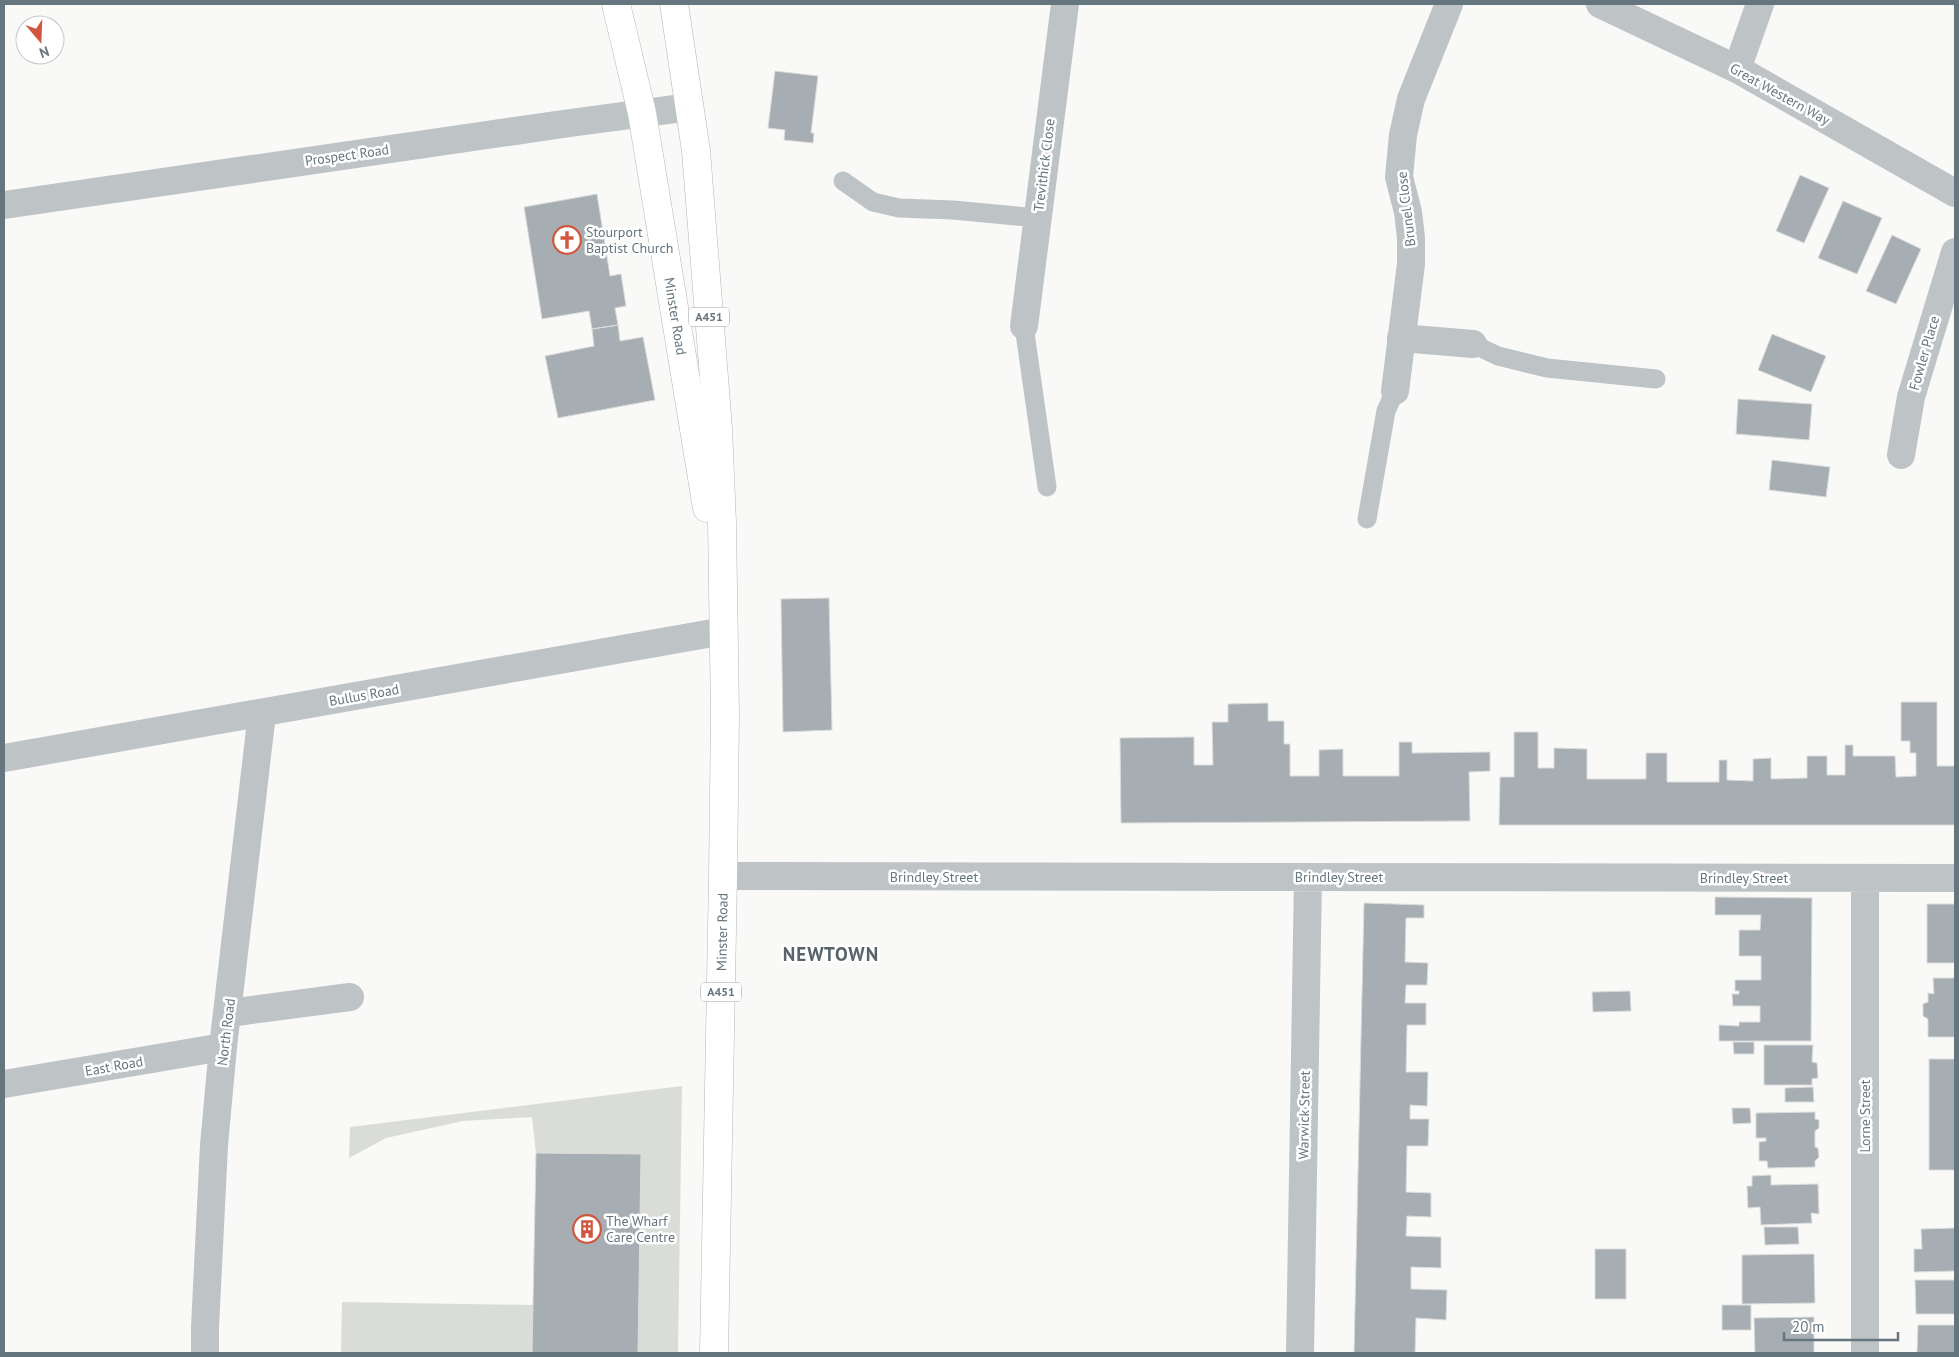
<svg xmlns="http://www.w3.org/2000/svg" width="1959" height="1357" viewBox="0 0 1959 1357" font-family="'PT Sans',sans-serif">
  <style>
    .green { fill: #daddd7 }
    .building { fill: #a6aeb3; stroke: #dbdbd9 }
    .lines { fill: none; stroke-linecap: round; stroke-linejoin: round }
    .primary-casing { stroke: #b2b8bb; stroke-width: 29 }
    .service { stroke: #bec3c6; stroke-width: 19 }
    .minor { stroke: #bec3c6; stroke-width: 28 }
    .primary { stroke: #fff; stroke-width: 28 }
    .labels { text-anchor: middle; stroke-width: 5; stroke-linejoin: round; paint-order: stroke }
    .shield { fill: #fff; stroke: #949fa5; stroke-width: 1 }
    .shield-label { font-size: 12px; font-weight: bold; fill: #66767f }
    .street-label { font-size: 14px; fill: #66767f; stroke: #fff }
    .poi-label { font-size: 14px; fill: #66767f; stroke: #fff; text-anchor: start }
    .district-label { font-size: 19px; font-weight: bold; letter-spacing: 1px; fill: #58646b; stroke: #fff }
  </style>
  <rect width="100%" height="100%" fill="#f9f9f7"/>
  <path class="green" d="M 682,1086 L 678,1353 L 638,1353 L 641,1154 L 536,1153 L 532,1117 L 463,1121 L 386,1138 L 349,1158 L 350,1127 Z
    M 342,1302 L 533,1305 L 532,1353 L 341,1353 Z"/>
  <path class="building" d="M 775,71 L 818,76 L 811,133 L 814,133 L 813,143 L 784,140 L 785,130 L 768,128 Z
    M 1800,175 L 1829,188 L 1804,243 L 1776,231 Z
    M 597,194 L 610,276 L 621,274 L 626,306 L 615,308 L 618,325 L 592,329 L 589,311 L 542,319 L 524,207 Z
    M 1843,201 L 1882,218 L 1857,274 L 1818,258 Z
    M 1892,235 L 1921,249 L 1896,304 L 1866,291 Z
    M 618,325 L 620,341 L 643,337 L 655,400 L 558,418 L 545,356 L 594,346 L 592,329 Z
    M 1772,334 L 1826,356 L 1811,392 L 1758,370 Z
    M 1738,399 L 1812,404 L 1809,440 L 1736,434 Z
    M 1772,460 L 1830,467 L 1826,497 L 1769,490 Z
    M 829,598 L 832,730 L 783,732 L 781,599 Z
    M 1901,702 L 1937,702 L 1937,766 L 1955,766 L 1955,825 L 1499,825 L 1500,777 L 1514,777 L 1514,732 L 1538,732 L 1538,768 L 1554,768 L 1554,748 L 1587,749 L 1587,779 L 1646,779 L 1646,753 L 1667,753 L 1667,782 L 1719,782 L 1719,760 L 1727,760 L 1727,780 L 1753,781 L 1753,759 L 1771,758 L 1771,779 L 1807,778 L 1807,756 L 1827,756 L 1827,775 L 1845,775 L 1845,745 L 1853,745 L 1853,756 L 1895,756 L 1896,777 L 1916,776 L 1916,753 L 1910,753 L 1910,741 L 1901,741 Z
    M 1268,703 L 1268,721 L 1284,721 L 1284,744 L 1290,744 L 1290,776 L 1319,776 L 1319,750 L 1343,749 L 1343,776 L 1399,776 L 1399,742 L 1412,742 L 1412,753 L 1490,752 L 1490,771 L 1469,772 L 1470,821 L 1121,823 L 1120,738 L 1194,737 L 1194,765 L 1213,765 L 1212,722 L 1228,722 L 1228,704 Z
    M 1715,897 L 1812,898 L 1811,1041 L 1719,1041 L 1719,1025 L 1739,1026 L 1739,1022 L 1760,1022 L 1760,1006 L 1733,1006 L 1732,994 L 1739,994 L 1739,991 L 1735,991 L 1735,980 L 1761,980 L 1761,956 L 1739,956 L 1739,930 L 1760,930 L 1761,915 L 1715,915 Z
    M 1364,903 L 1424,905 L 1424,918 L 1406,918 L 1405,962 L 1428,963 L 1427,985 L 1406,985 L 1405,1003 L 1426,1003 L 1426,1025 L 1407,1025 L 1406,1072 L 1428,1072 L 1427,1106 L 1410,1105 L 1410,1119 L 1429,1119 L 1428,1146 L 1407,1146 L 1406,1192 L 1431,1193 L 1431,1217 L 1407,1216 L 1406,1236 L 1441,1237 L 1441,1268 L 1411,1267 L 1411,1289 L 1447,1290 L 1446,1320 L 1416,1318 L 1415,1353 L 1354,1353 Z
    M 1927,904 L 1955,904 L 1955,963 L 1927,963 Z
    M 1933,978 L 1955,978 L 1955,1037 L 1928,1037 L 1928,1019 L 1923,1016 L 1923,1004 L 1928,1002 L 1928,993 L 1934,994 Z
    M 1630,991 L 1631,1011 L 1593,1012 L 1592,992 Z
    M 1733,1042 L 1754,1042 L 1754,1054 L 1734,1054 Z
    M 1764,1045 L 1813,1045 L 1812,1062 L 1817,1063 L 1818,1078 L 1812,1079 L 1812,1085 L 1764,1085 Z
    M 1929,1059 L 1955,1059 L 1955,1170 L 1929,1170 Z
    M 1813,1087 L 1814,1102 L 1785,1102 L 1785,1088 Z
    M 1732,1108 L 1750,1108 L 1751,1123 L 1733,1124 Z
    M 1815,1112 L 1815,1119 L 1819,1120 L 1819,1128 L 1815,1131 L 1815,1147 L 1818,1148 L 1819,1157 L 1815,1161 L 1815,1167 L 1768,1168 L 1767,1161 L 1759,1161 L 1759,1142 L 1766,1141 L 1766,1138 L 1756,1138 L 1756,1113 Z
    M 536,1153 L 641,1154 L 638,1353 L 532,1353 Z
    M 1771,1175 L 1771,1185 L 1818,1184 L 1819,1214 L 1811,1213 L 1812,1223 L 1761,1225 L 1760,1207 L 1748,1208 L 1747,1186 L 1752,1186 L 1752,1176 Z
    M 1764,1227 L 1798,1227 L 1799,1244 L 1765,1245 Z
    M 1955,1228 L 1955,1271 L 1914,1272 L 1914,1249 L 1922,1249 L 1921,1229 Z
    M 1595,1249 L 1626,1249 L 1626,1299 L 1595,1299 Z
    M 1814,1254 L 1815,1303 L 1742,1304 L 1742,1255 Z
    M 1915,1280 L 1955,1280 L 1955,1314 L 1916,1314 Z
    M 1722,1305 L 1751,1305 L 1751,1330 L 1722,1330 Z
    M 1814,1317 L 1814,1353 L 1755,1353 L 1754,1318 Z
    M 1918,1325 L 1955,1325 L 1955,1353 L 1917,1353 Z"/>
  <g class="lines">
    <defs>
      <g id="primary">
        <path id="s1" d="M 616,4 L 642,113 L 707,508"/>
        <path d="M 674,4 L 696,151 L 718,428 L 722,523 L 725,714 L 723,876 L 714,1353"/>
      </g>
    </defs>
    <use href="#primary" class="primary-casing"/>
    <path class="service" d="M 843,181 L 873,202 L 899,208 L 953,210 L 1038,218
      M 1024,326 L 1047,487
      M 1473,344 L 1498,356 L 1547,368 L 1656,379
      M 1367,519 L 1386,411 L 1395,391"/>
    <path class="minor" d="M 1600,4 L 1737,69 L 1955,193
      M 1737,69 L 1760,4
      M 4,205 L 570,123 L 690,107
      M 1024,326 L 1065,4
      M 1401,338 L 1473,344
      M 1395,391 L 1411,264 L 1411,238 L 1408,212 L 1399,177 L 1403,135 L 1411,99 L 1449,4
      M 1901,455 L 1911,397 L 1955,252
      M 4,758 L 724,631
      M 723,876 L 1955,878
      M 229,1013 L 350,997
      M 4,1084 L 223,1047
      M 205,1353 L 205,1327 L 214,1145 L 223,1047 L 262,713
      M 1300,1353 L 1308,877
      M 1865,1353 L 1865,878"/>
    <use href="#primary" class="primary"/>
  </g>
  <defs>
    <symbol id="church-ring" viewBox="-11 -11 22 22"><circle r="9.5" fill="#fff" stroke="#d2553e" stroke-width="1.5"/><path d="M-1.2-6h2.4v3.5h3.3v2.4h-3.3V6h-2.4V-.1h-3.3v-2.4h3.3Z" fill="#d2553e"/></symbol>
    <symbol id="building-ring" viewBox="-11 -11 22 22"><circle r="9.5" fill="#fff" stroke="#d2553e" stroke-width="1.5"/><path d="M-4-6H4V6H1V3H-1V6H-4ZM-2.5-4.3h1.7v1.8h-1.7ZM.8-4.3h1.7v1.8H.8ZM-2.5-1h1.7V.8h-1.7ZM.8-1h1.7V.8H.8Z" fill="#d2553e"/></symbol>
  </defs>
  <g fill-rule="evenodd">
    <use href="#church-ring" x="551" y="224" width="32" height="32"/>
    <use href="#building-ring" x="571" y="1213" width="32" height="32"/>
  </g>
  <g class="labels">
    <g class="shield">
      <rect x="689" y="307.5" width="40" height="19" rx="4"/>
      <rect x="701" y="982.5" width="40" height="19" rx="4"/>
    </g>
    <g class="shield-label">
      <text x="709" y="321">A451</text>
      <text x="721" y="996">A451</text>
    </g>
    <g class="street-label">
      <text transform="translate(1780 94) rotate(29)" y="5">Great Western Way</text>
      <text transform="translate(347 155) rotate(-8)" y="5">Prospect Road</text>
      <text transform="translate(1044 165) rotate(-83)" y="5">Trevithick Close</text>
      <text transform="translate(1406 209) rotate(-97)" y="5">Brunel Close</text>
      <text dy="5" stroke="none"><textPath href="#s1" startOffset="318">Minster Road</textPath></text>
      <text transform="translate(1924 353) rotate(-74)" y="5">Fowler Place</text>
      <text transform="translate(364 695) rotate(-10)" y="5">Bullus Road</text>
      <text x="934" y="882">Brindley Street</text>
      <text x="1339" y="882">Brindley Street</text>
      <text x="1744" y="883">Brindley Street</text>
      <text transform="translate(722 932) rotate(-89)" y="5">Minster Road</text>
      <text transform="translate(226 1032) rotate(-83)" y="5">North Road</text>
      <text transform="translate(114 1066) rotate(-10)" y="5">East Road</text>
      <text transform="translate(1304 1115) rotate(-89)" y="5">Warwick Street</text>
      <text transform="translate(1865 1116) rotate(-90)" y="5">Lorne Street</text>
    </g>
    <g class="poi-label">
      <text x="586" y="237">Stourport<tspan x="586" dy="16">Baptist Church</tspan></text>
      <text x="606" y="1226">The Wharf<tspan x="606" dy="16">Care Centre</tspan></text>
    </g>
    <g class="district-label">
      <text x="831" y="961">NEWTOWN</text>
    </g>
  </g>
  <rect width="1959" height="1357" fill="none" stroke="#66767f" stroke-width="10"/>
  <g transform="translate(40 40) rotate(161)"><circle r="24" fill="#ffffff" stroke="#c2c8cc"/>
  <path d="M0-4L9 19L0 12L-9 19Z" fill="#d2553e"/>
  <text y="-8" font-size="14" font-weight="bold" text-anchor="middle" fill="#66767f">N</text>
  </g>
  <path d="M1784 1332v8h114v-8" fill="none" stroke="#66767f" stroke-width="2.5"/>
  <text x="1792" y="1332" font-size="15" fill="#66767f" stroke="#ffffff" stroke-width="4" paint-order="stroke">20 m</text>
</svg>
